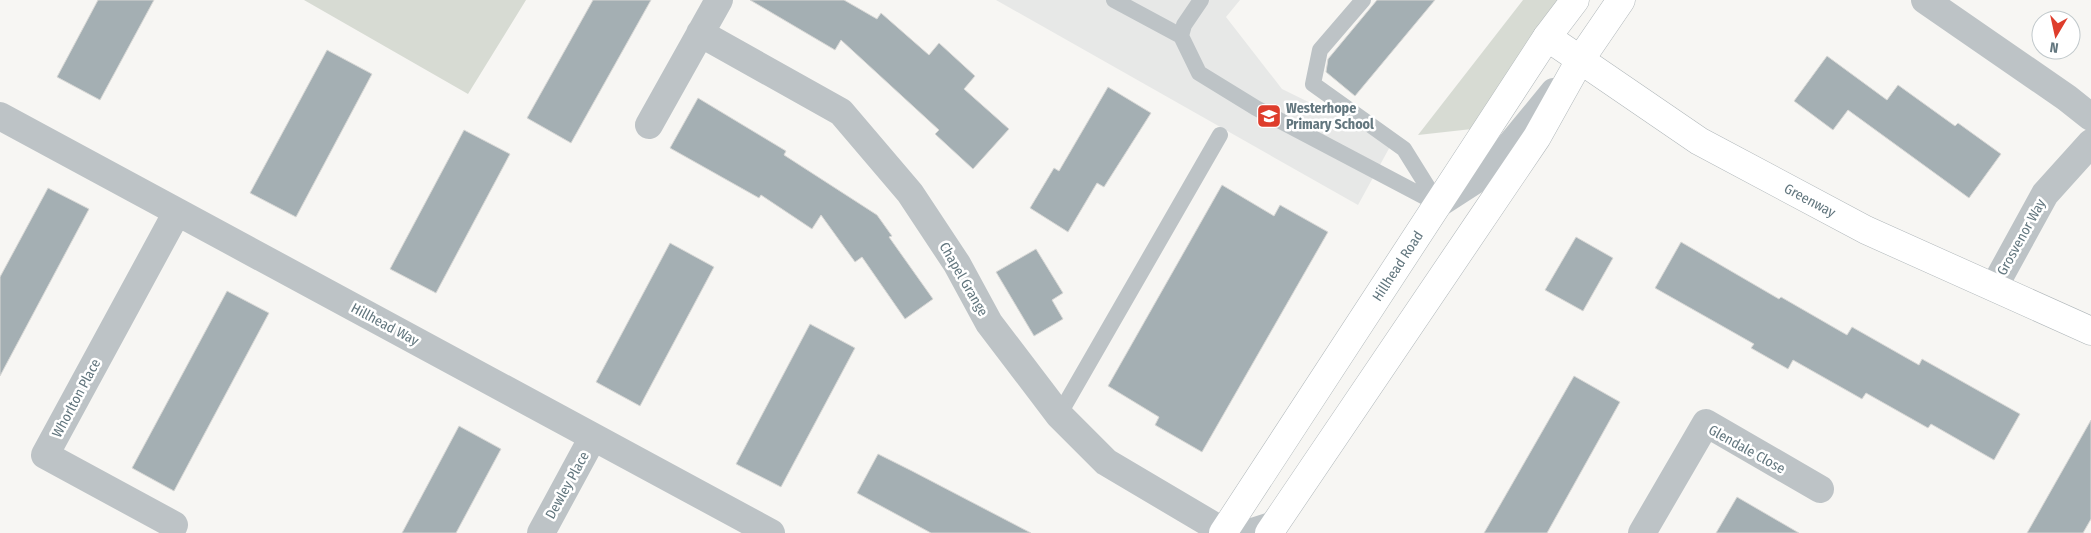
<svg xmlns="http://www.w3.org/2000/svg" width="2091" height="533" viewBox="0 0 2091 533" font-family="'Fira Sans Condensed',sans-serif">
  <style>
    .built { fill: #e7e8e7 }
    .green { fill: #d7dbd3 }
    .building { fill: #a4afb3; stroke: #d8d8d6 }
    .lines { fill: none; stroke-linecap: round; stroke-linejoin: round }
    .secondary-casing { stroke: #b0b7ba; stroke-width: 29 }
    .lane { stroke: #bdc3c6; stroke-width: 16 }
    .street { stroke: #bdc3c6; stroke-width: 28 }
    .secondary { stroke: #fff; stroke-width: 28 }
    .labels { text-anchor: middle; stroke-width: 5; stroke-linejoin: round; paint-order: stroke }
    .poi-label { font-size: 14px; font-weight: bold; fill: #62767e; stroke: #fff; text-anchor: start }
    .street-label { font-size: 14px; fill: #62767e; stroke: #fff }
  </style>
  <rect width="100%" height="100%" fill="#f7f6f3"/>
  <path class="built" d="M 996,0 L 1240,0 L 1226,17 L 1282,89 L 1392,143 L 1358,205 Z"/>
  <path class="green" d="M 304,0 L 526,0 L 468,94 Z
    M 1523,0 L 1563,0 L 1472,129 L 1418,135 Z"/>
  <path class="building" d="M 98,0 L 154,0 L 100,100 L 57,77 Z
    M 593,0 L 651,0 L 571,143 L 527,118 Z
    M 750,0 L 844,0 L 877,19 L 881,13 L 929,55 L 939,43 L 975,76 L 964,89 L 1009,129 L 973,169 L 935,134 L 939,130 L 841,40 L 835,50 Z
    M 1377,0 L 1435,0 L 1355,96 L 1326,72 L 1328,59 Z
    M 327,50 L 372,74 L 296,217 L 250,193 Z
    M 1827,56 L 1887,100 L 1898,85 L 1955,126 L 1958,123 L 2001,154 L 1969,198 L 1848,110 L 1833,130 L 1794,101 Z
    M 1108,87 L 1151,113 L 1104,187 L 1097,183 L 1068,232 L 1030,208 L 1054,168 L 1059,171 Z
    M 698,98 L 786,151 L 784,155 L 877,215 L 892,236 L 889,237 L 933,299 L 905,319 L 862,257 L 855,262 L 821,215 L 812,229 L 761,195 L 759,198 L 670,148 Z
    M 464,130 L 510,154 L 436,293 L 390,269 Z
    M 1222,185 L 1274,216 L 1280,205 L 1328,232 L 1202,452 L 1155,425 L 1159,417 L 1108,386 Z
    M 48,188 L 89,209 L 0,376 L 0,277 Z
    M 1576,237 L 1613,258 L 1583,311 L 1545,290 Z
    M 1681,242 L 1779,299 L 1781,297 L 1847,335 L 1852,327 L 1919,365 L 1922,359 L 2020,414 L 1994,460 L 1931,424 L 1928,428 L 1866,393 L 1862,399 L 1793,360 L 1788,369 L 1751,348 L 1754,344 L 1655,288 Z
    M 670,243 L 714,267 L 640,406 L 596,382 Z
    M 1036,249 L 1063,293 L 1052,300 L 1063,319 L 1034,336 L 996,272 Z
    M 227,291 L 269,313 L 174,491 L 132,468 Z
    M 810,324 L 855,348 L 781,487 L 736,464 Z
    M 1574,376 L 1620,402 L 1547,533 L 1484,533 Z
    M 2091,420 L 2091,519 L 2083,533 L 2027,533 Z
    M 459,426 L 501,449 L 456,533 L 402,533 Z
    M 878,454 L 912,471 L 1031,533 L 931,533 L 857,493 Z
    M 1737,497 L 1799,533 L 1716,533 Z"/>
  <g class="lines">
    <defs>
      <g id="secondary">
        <path id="s1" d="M 1547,37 L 1699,141 L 1866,230 L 2091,331"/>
        <path id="s2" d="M 1223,533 L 1547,37 L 1575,0"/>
        <path d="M 1269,533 L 1537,137 L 1580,60 L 1621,0"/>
      </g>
    </defs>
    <use href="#secondary" class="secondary-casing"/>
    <path class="lane" d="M 1114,0 L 1181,36
      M 1201,0 L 1184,25 L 1181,36 L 1199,73 L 1256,108 L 1438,204
      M 1363,0 L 1320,50 L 1313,84 L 1404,149 L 1437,202
      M 1059,415 L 1220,135"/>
    <path class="street" d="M 1925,0 L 2067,98 L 2091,117
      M 700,33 L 841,112 L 910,193 L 957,264 L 989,323 L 1059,415 L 1106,462 L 1226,533
      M 0,116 L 771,533
      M 649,125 L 719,0
      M 1438,204 L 1489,171 L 1554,92
      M 1994,287 L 2045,194 L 2091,143
      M 174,525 L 45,455 L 177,212
      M 541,533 L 593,437
      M 1249,533 L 1274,525
      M 1642,533 L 1706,423 L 1820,489"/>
    <use href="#secondary" class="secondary"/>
  </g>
  <defs>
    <symbol id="school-square" viewBox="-11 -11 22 22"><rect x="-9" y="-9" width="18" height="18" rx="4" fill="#de3d2c" stroke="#fff"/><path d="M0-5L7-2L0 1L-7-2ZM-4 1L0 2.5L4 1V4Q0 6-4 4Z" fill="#fff"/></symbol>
  </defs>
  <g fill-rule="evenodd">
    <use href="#school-square" x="1255" y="102" width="28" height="28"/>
  </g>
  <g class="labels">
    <g class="poi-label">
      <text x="1286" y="113">Westerhope<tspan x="1286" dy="16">Primary School</tspan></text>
    </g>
    <g class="street-label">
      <text dy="5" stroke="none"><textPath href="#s1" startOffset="310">Greenway</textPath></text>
      <text transform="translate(2021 237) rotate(-61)" y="5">Grosvenor Way</text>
      <text dy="5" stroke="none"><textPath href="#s2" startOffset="319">Hillhead Road</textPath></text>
      <text transform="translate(964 279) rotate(60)" y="5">Chapel Grange</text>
      <text transform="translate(385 324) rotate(28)" y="5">Hillhead Way</text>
      <text transform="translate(76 398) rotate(-62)" y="5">Whorlton Place</text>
      <text transform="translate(1747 449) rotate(29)" y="5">Glendale Close</text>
      <text transform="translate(567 485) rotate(-61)" y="5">Dewley Place</text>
    </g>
  </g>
  <g transform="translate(2056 35) rotate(189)"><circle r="24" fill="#ffffff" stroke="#c0c8cb"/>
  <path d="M0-4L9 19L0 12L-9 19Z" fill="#de3d2c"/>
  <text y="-8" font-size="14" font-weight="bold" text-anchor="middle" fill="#62767e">N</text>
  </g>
</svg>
